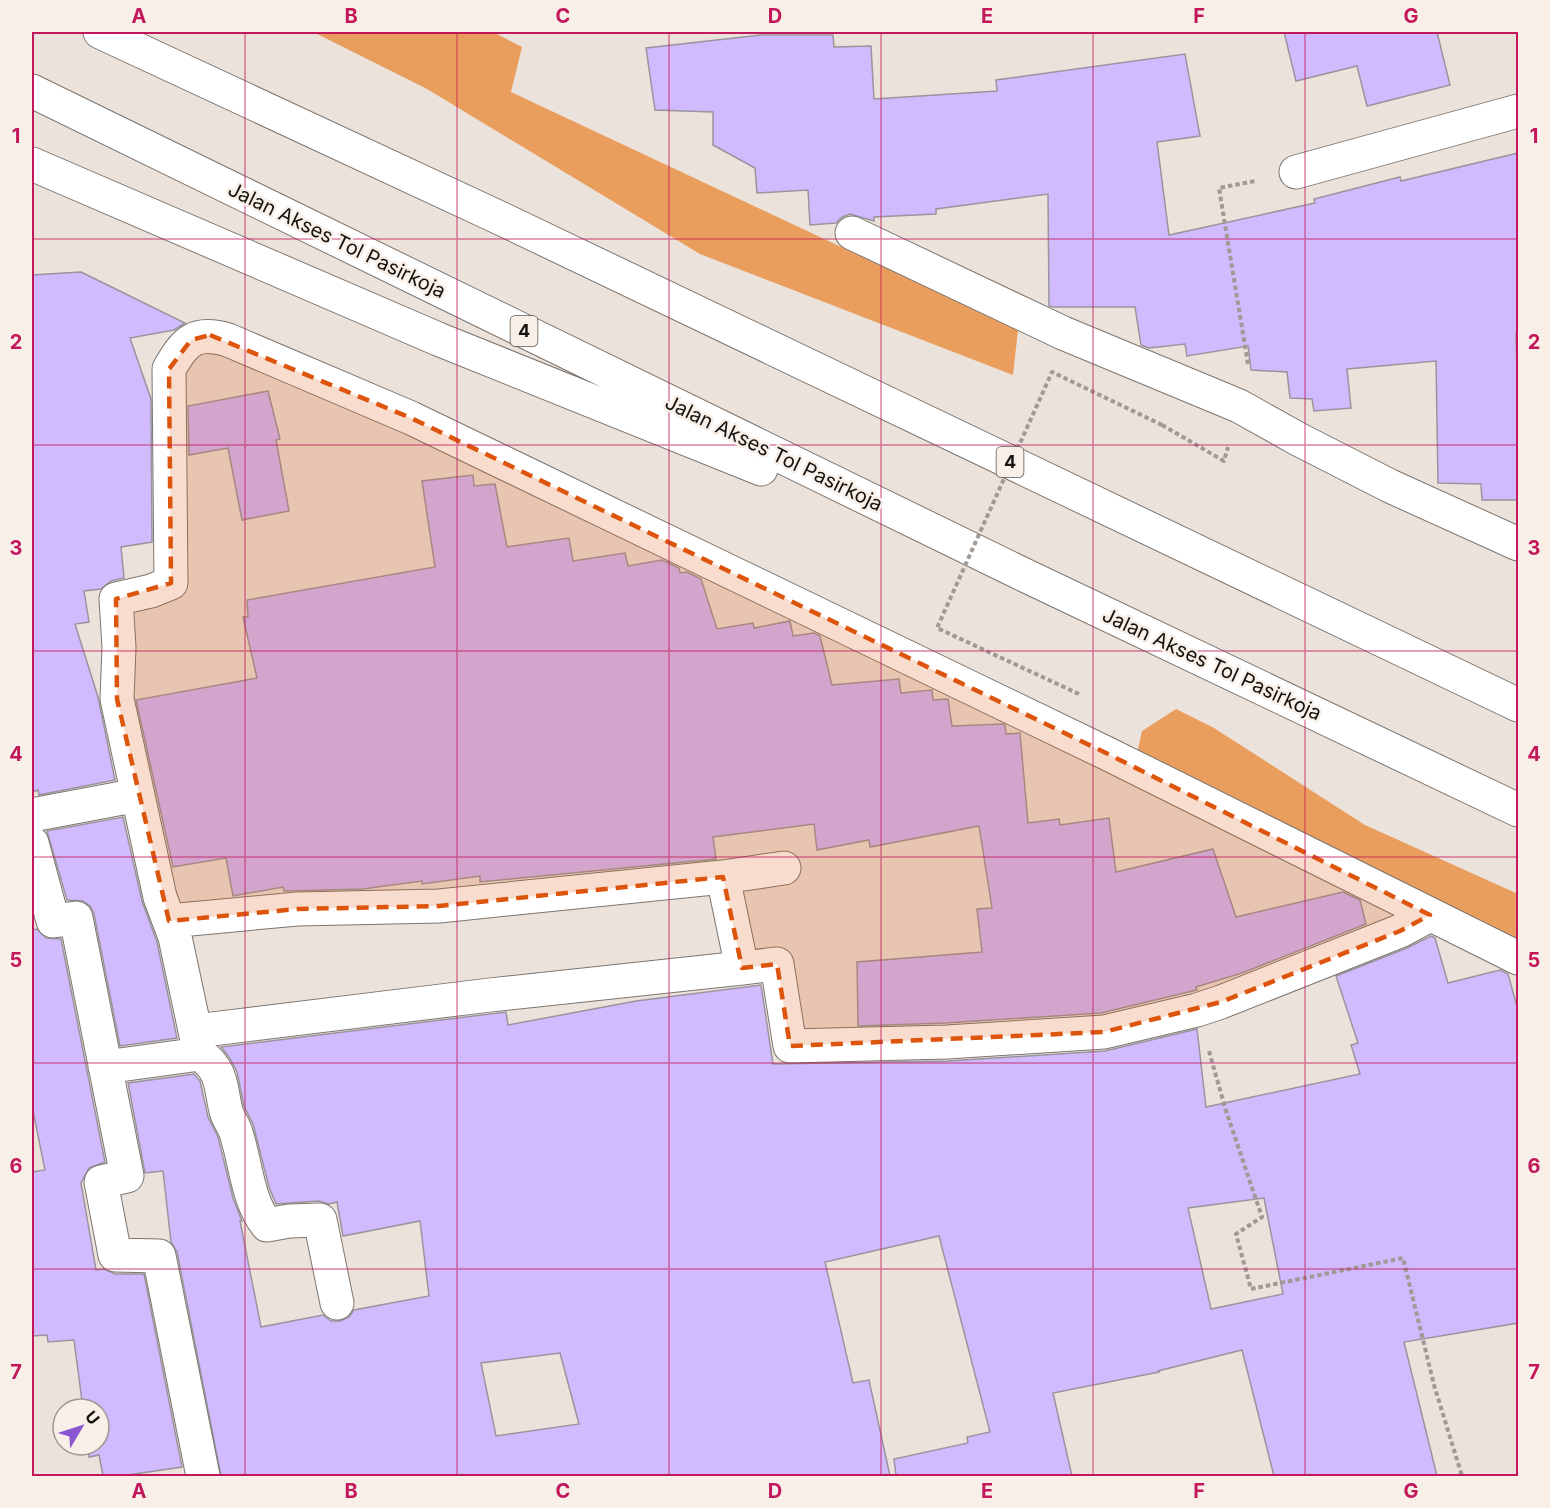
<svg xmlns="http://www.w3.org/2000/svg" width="1550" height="1508" viewBox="0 0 1550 1508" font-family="Inter,sans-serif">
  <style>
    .forest { fill: #ea9e5e }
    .building { fill: #d1bafe; stroke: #98959e; stroke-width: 1.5; fill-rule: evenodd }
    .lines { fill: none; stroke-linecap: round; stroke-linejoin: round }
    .street-casing { stroke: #7d756f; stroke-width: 35 }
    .highway-casing { stroke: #7d756f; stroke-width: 35 }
    .path { stroke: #a09994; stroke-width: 4; stroke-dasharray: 4.5 3; stroke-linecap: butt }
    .street { stroke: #fff; stroke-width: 33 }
    .highway { stroke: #fff; stroke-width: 33 }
    .path-bridge { stroke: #a09994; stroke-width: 4; stroke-dasharray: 4.5 3; stroke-linecap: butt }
    .marked { fill: #dd550c; fill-opacity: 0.2; stroke: #dd550c; stroke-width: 4.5; stroke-dasharray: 12 8; stroke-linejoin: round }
    .grid { fill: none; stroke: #c2185b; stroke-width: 1.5; stroke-opacity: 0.55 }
    .labels { text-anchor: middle; stroke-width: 5; stroke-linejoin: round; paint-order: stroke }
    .shield { fill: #f8efe8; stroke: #595450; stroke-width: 1.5 }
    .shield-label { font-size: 18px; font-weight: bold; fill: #15120f }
    .street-label { font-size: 20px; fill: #15120f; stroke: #f8efe8 }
    .neatline { fill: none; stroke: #c2185b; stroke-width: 2 }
    .grid-label { font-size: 20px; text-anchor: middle; font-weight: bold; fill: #c2185b }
  </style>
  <rect width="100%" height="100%" fill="#ebe2db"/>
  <path class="forest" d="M 313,32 L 493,32 L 522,47 L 511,92 L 1018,330 L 1013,375 L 700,254 L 427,89 Z
    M 1176,709 L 1214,728 L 1365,825 L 1518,894 L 1518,939 L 1137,754 L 1142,731 Z"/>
  <path class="building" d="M 1284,32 L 1437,32 L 1450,85 L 1367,106 L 1357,66 L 1296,81 Z
    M 761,35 L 833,35 L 834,47 L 871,46 L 874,99 L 997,91 L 996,80 L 1185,54 L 1200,136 L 1157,142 L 1169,235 L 1315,203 L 1314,199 L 1400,177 L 1401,181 L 1518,153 L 1518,333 L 1516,333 L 1518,409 L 1518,500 L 1482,500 L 1481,484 L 1438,483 L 1436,361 L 1347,369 L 1351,408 L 1314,411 L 1312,399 L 1290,398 L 1287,372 L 1251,370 L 1248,346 L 1187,356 L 1185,344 L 1149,348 L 1141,345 L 1135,307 L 1053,307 L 1049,306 L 1048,194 L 936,209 L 936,214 L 874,217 L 874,221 L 850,214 L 842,217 L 836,223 L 810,225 L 808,190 L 757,193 L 755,168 L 713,145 L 713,112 L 655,110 L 646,48 Z
    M 81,272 L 185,323 L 174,330 L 130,338 L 151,399 L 152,542 L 121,547 L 124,578 L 111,581 L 101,589 L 84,591 L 89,622 L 75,624 L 98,697 L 115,780 L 39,795 L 38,790 L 32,792 L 32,275 Z
    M 268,391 L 280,439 L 276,440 L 289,511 L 242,520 L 228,448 L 189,455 L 188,406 Z
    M 473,475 L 474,486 L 495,484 L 507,547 L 569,538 L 573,561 L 625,553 L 628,566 L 662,560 L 679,568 L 680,573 L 687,572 L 701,579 L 717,629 L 753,623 L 754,628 L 790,621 L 793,636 L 814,633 L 820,636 L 832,685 L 899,679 L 901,693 L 932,690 L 933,700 L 948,699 L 952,726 L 1003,724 L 1005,725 L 1006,734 L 1020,733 L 1028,823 L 1059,819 L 1060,825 L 1109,818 L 1116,872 L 1213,849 L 1236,917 L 1343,892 L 1360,900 L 1366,924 L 1242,973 L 1196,987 L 1197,990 L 1101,1013 L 946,1023 L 858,1026 L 857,962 L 982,952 L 977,909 L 992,908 L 979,826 L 870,847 L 869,840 L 817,850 L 814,824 L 713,837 L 716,859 L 480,882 L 480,876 L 422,884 L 422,881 L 363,889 L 284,891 L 283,887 L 233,896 L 226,858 L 173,867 L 136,700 L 257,678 L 243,617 L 248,617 L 247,600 L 435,567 L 422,481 Z
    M 123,817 L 142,901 L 157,942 L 177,1038 L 120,1046 L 94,914 L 90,906 L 83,901 L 67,900 L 47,831 Z
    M 37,929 L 46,938 L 61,939 L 105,1162 L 89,1168 L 81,1183 L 96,1270 L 104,1269 L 115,1274 L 144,1274 L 182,1467 L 121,1476 L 103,1476 L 99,1455 L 89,1457 L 88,1445 L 99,1445 L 99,1409 L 83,1409 L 74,1340 L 48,1342 L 47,1335 L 32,1336 L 32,1172 L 45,1170 L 32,1106 L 32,930 Z
    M 1431,936 L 1435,938 L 1448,983 L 1500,970 L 1508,974 L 1518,1010 L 1518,1323 L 1404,1342 L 1437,1476 L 1274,1476 L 1242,1350 L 1158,1371 L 1159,1372 L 1053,1393 L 1072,1476 L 896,1476 L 894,1459 L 968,1443 L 967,1437 L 990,1432 L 939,1236 L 825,1262 L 853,1383 L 869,1380 L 890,1476 L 221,1476 L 177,1252 L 171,1242 L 163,1171 L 145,1173 L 128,1083 L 194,1074 L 200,1081 L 208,1117 L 218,1137 L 233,1198 L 242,1221 L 240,1221 L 261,1327 L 323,1315 L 331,1321 L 340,1321 L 349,1317 L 354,1310 L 429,1296 L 420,1221 L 343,1236 L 337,1202 L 329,1204 L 319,1201 L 276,1204 L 269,1187 L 253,1124 L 244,1106 L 237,1072 L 229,1057 L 221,1047 L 506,1012 L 508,1025 L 636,1001 L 761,985 L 773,1064 L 948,1061 L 1105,1051 L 1197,1029 L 1206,1107 L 1360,1074 L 1351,1045 L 1358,1043 L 1336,976 L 1407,948 ZM 1264,1198 L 1283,1294 L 1211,1309 L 1188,1208 ZM 560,1353 L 579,1424 L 496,1436 L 481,1363 Z"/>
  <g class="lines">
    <defs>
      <path id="street" d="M 1296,172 L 1518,111
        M 852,233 L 1063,333 L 1239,406 L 1298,439 L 1390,486 L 1518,544
        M 32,815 L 138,795
        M 32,843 L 53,921 L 76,918 L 127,1176 L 101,1182 L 115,1255 L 159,1256 L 203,1476
        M 169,921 L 297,909 L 439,906 L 723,877 L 784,868
        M 742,968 L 777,964 L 790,1046 L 947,1042 L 1104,1032 L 1197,1010 L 1221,1002 L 1400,931 L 1430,915
        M 196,1031 L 490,995 L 742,968 L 723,877
        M 105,1067 L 200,1054
        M 337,1303 L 320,1220 L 289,1221 L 267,1225 C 247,1200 246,1163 236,1133 C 234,1125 228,1119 226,1111 C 220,1085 223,1071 200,1054 L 175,937 L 160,897 L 117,699 L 119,647 L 116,599 L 151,591 L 171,583 L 169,369 C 185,341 195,330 228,340 L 411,418 L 1106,753 L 1518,958"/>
      <path id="highway" d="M 100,32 L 502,219 L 1518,705
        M 32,91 L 1016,571 L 1518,810
        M 32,164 L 438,339 L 761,469"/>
    </defs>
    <use href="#street" class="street-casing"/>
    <use href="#highway" class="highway-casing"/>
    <path class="path" d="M 1248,364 L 1219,188 L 1255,181
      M 1162,425 L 1224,461 L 1228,447
      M 1209,1051 L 1226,1111 L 1262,1217 L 1236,1234 L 1251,1289 L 1403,1258 L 1434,1385 L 1462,1476"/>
    <use href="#street" class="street"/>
    <use href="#highway" class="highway"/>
    <path class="path-bridge" d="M 1079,694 L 937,628 L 1052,372 L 1162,425"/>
  </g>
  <path class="marked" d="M 210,335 L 411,418 L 1106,753 L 1430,915 L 1400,931 L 1221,1002 L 1104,1032 L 790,1046 L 777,964 L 742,968 L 723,877 L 439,906 L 297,909 L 169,921 L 117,699 L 116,599 L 171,583 L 169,369 L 191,340 Z"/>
  <path class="grid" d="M 245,32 L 245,1476M 457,32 L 457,1476M 669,32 L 669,1476M 881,32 L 881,1476M 1093,32 L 1093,1476M 1305,32 L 1305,1476M 32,239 L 1518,239M 32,445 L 1518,445M 32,651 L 1518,651M 32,857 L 1518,857M 32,1063 L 1518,1063M 32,1269 L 1518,1269"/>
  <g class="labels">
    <g class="shield">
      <rect x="510.5" y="316" width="27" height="30" rx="4.5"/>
      <rect x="996.5" y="447" width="27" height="30" rx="4.5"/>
    </g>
    <g class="shield-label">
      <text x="524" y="337">4</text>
      <text x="1010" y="468">4</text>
    </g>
    <g class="street-label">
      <text transform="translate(337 240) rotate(26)" y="7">Jalan Akses Tol Pasirkoja</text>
      <text transform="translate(774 453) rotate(26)" y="7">Jalan Akses Tol Pasirkoja</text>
      <text transform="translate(1212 664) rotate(25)" y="7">Jalan Akses Tol Pasirkoja</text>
    </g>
  </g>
  <rect width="1550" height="1508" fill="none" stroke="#f8efe8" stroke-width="66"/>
  <g transform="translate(81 1427) rotate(51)"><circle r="28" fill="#f8efe8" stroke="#9d9791" stroke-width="1.5"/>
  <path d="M0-4.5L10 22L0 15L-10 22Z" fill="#8856cf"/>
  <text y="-9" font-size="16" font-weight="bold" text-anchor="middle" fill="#15120f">U</text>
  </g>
  <rect x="33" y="33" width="1484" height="1442" class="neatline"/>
  <g class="grid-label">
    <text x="139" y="23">A</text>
    <text x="351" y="23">B</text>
    <text x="563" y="23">C</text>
    <text x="775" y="23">D</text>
    <text x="987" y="23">E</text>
    <text x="1199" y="23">F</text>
    <text x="1411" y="23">G</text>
    <text x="16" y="143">1</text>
    <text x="1534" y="143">1</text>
    <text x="16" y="349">2</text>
    <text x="1534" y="349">2</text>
    <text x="16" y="555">3</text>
    <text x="1534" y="555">3</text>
    <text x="16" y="761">4</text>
    <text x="1534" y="761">4</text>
    <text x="16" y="967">5</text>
    <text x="1534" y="967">5</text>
    <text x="16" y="1173">6</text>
    <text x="1534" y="1173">6</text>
    <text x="16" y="1379">7</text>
    <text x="1534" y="1379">7</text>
    <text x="139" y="1498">A</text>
    <text x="351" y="1498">B</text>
    <text x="563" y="1498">C</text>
    <text x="775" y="1498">D</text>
    <text x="987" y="1498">E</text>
    <text x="1199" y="1498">F</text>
    <text x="1411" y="1498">G</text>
  </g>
</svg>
